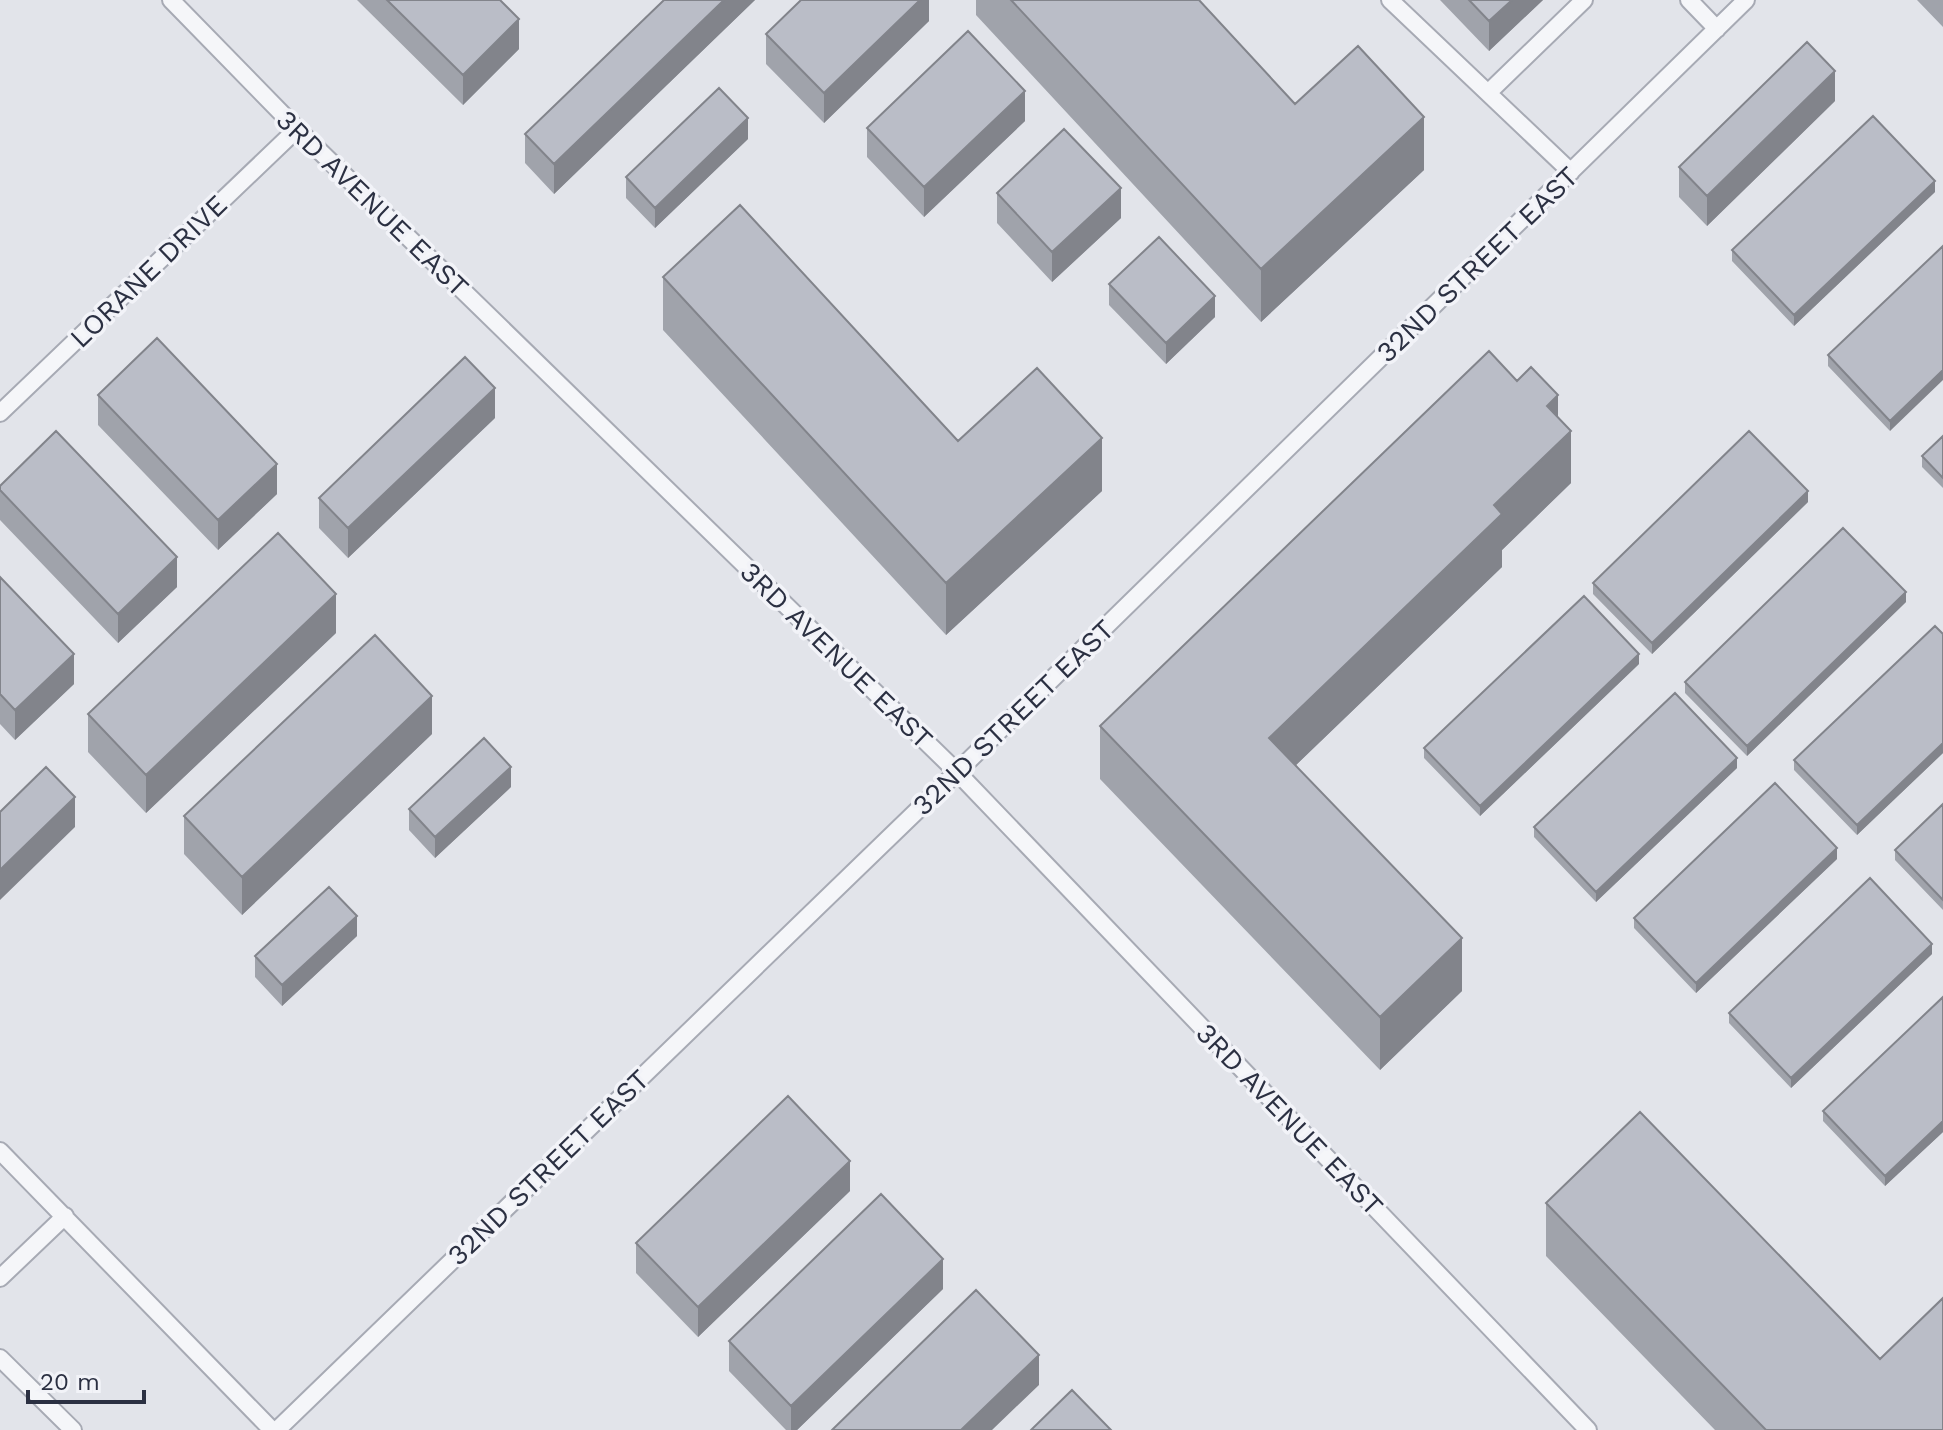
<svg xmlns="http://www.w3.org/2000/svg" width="1943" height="1430" viewBox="0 0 1943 1430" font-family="'Work Sans',sans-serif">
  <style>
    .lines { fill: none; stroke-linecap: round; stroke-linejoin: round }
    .service-casing { stroke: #a7aab4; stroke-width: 20 }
    .service { stroke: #f5f6f9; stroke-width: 16 }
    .wall { fill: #a0a3ab }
    .shaded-wall { fill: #82848b }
    .building { fill: #babdc7; stroke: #82848b; stroke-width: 2 }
    .labels { text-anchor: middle; stroke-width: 7; stroke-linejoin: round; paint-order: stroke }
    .street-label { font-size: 28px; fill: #2b3042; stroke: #f2f3f8 }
  </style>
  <rect width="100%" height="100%" fill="#e2e4ea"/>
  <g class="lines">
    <defs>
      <path id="service" d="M 171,0 L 297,129 L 957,772 L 1588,1430
        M 1390,0 L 1571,172
        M 1689,0 L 1717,29
        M 1488,93 L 1584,0
        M 0,413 L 297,129
        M 0,1151 L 272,1430
        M 0,1278 L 65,1216
        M 0,1358 L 73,1430
        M 277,1430 L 957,772 L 1746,0"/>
    </defs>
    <use href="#service" class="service-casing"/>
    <use href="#service" class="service"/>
  </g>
  <path class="wall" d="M 357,0 L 500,0 L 519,49 L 463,105 Z
    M 664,0 L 755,0 L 554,194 L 525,163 L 525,134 Z
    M 929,0 L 929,21 L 824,123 L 766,64 L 766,34 Z
    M 976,0 L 1199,0 L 1295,104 L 1424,170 L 1261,322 L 976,15 Z
    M 1440,0 L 1543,0 L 1489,51 Z
    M 1917,0 L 1943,0 L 1943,27 Z
    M 1835,101 L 1707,226 L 1679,197 L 1679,167 Z
    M 1025,121 L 924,217 L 867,157 L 867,128 Z
    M 748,139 L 655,228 L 626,198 L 626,177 Z
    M 1935,192 L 1794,326 L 1732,261 L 1732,250 Z
    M 997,193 L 1121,218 L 1052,282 L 997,223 Z
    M 1943,246 L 1890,431 L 1828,366 L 1828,355 Z
    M 663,277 L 958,441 L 1102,491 L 946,635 L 663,330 Z
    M 1109,284 L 1215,317 L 1166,364 L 1109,305 Z
    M 1517,381 L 1558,418 L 1571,483 L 1502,550 L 1502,567 L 1296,765 L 1462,991 L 1380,1070 L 1100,779 L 1100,726 Z
    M 98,395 L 277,494 L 218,550 L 98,425 Z
    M 495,418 L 348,558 L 319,528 L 319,498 Z
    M 1943,436 L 1943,488 L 1922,467 L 1922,456 Z
    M 0,486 L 177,587 L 118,643 L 0,520 Z
    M 1808,502 L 1652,654 L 1593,594 L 1593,583 Z
    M 0,577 L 74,684 L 15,740 L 0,724 Z
    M 1906,602 L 1747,756 L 1685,693 L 1685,682 Z
    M 336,633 L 146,813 L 88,752 L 88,714 Z
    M 1943,634 L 1943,753 L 1857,835 L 1794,770 L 1794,760 Z
    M 1639,664 L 1480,816 L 1424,758 L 1424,748 Z
    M 432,734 L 242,915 L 184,854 L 184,816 Z
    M 1737,768 L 1596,902 L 1534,837 L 1534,827 Z
    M 511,787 L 435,858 L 409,830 L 409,809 Z
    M 1943,804 L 1943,910 L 1895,860 L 1895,850 Z
    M 1837,859 L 1696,993 L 1634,928 L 1634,918 Z
    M 357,936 L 282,1006 L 255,977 L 255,956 Z
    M 1932,954 L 1791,1088 L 1729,1023 L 1729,1013 Z
    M 1943,997 L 1943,1132 L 1885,1186 L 1823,1121 L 1823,1111 Z
    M 850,1191 L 698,1337 L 636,1273 L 636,1243 Z
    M 1546,1203 L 1880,1359 L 1943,1430 L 1715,1430 L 1546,1256 Z
    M 943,1289 L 797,1430 L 786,1430 L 729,1371 L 729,1341 Z"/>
  <path class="shaded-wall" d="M 724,0 L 755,0 L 554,194 L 554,164 Z
    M 920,0 L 929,0 L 929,21 L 824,123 L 824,93 Z
    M 1512,0 L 1543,0 L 1489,51 L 1489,21 Z
    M 519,19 L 519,49 L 463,105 L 463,75 Z
    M 1835,71 L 1835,101 L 1707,226 L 1707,196 Z
    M 1025,91 L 1025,121 L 924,217 L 924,187 Z
    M 1424,117 L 1424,170 L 1261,322 L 1261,269 Z
    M 748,118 L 748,139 L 655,228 L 655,208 Z
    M 1935,181 L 1935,192 L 1794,326 L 1794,315 Z
    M 1121,188 L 1121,218 L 1052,282 L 1052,252 Z
    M 1215,296 L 1215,317 L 1166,364 L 1166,343 Z
    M 1943,370 L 1943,380 L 1890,431 L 1890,421 Z
    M 495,388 L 495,418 L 348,558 L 348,528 Z
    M 1558,395 L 1558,443 L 1571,431 L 1571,483 L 1502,550 L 1502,567 L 1269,791 L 1269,738 L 1494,505 L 1547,406 Z
    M 1102,438 L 1102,491 L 946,635 L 946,583 Z
    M 277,464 L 277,494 L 218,550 L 218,520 Z
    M 1808,491 L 1808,502 L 1652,654 L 1652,643 Z
    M 177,557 L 177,587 L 118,643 L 118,614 Z
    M 1906,592 L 1906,602 L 1747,756 L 1747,746 Z
    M 336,594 L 336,633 L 146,813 L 146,775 Z
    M 74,654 L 74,684 L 15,740 L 15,710 Z
    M 1639,654 L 1639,664 L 1480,816 L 1480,806 Z
    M 432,696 L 432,734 L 242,915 L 242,877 Z
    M 1943,743 L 1943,753 L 1857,835 L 1857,825 Z
    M 1737,758 L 1737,768 L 1596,902 L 1596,892 Z
    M 511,767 L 511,787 L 435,858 L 435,837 Z
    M 75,797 L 75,827 L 0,900 L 0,870 Z
    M 1837,848 L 1837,859 L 1696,993 L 1696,983 Z
    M 357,916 L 357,936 L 282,1006 L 282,985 Z
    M 1462,938 L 1462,991 L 1380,1070 L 1380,1017 Z
    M 1932,944 L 1932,954 L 1791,1088 L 1791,1078 Z
    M 1943,1121 L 1943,1132 L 1885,1186 L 1885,1176 Z
    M 850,1161 L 850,1191 L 698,1337 L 698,1307 Z
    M 943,1259 L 943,1289 L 797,1430 L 791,1430 L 791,1406 Z
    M 1039,1355 L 1039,1385 L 992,1430 L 961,1430 Z"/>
  <path class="building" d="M 387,0 L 500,0 L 519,19 L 463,75 Z
    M 664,0 L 724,0 L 554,164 L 525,134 Z
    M 801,0 L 920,0 L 824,93 L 766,34 Z
    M 1011,0 L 1199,0 L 1295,104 L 1358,46 L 1424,117 L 1261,269 Z
    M 1469,0 L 1512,0 L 1489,21 Z
    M 968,31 L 1025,91 L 924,187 L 867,128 Z
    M 1807,42 L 1835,71 L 1707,196 L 1679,167 Z
    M 719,88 L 748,118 L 655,208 L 626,177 Z
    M 1873,116 L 1935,181 L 1794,315 L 1732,250 Z
    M 1064,129 L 1121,188 L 1052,252 L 997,193 Z
    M 740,205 L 958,441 L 1037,368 L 1102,438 L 946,583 L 663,277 Z
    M 1159,237 L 1215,296 L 1166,343 L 1109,284 Z
    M 1943,246 L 1943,370 L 1890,421 L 1828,355 Z
    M 157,338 L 277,464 L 218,520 L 98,395 Z
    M 1489,351 L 1517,381 L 1531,367 L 1558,395 L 1547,406 L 1571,431 L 1494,505 L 1502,514 L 1269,738 L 1462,938 L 1380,1017 L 1100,726 Z
    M 465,357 L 495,388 L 348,528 L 319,498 Z
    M 56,431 L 177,557 L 118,614 L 0,490 L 0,486 Z
    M 1749,431 L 1808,491 L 1652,643 L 1593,583 Z
    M 1943,436 L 1943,478 L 1922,456 Z
    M 1843,528 L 1906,592 L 1747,746 L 1685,682 Z
    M 278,533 L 336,594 L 146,775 L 88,714 Z
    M 0,577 L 74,654 L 15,710 L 0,694 Z
    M 1584,596 L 1639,654 L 1480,806 L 1424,748 Z
    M 1935,626 L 1943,634 L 1943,743 L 1857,825 L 1794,760 Z
    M 375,635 L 432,696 L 242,877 L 184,816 Z
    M 1675,693 L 1737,758 L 1596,892 L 1534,827 Z
    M 484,738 L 511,767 L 435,837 L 409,809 Z
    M 46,767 L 75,797 L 0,870 L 0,812 Z
    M 1775,783 L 1837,848 L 1696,983 L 1634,918 Z
    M 1943,804 L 1943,900 L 1895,850 Z
    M 1870,878 L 1932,944 L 1791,1078 L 1729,1013 Z
    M 329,887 L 357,916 L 282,985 L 255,956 Z
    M 1943,997 L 1943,1121 L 1885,1176 L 1823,1111 Z
    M 788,1096 L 850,1161 L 698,1307 L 636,1243 Z
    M 1640,1112 L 1880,1359 L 1943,1298 L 1943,1430 L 1766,1430 L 1546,1203 Z
    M 881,1194 L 943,1259 L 791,1406 L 729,1341 Z
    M 976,1290 L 1039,1355 L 961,1430 L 832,1430 Z
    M 1072,1390 L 1111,1430 L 1031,1430 Z"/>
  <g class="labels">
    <g class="street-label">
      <text transform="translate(373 203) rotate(44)" y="10">3RD AVENUE EAST</text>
      <text transform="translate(1477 264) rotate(-44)" y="10">32ND STREET EAST</text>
      <text transform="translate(148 271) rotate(-44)" y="10">LORANE DRIVE</text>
      <text transform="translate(837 655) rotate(44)" y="10">3RD AVENUE EAST</text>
      <text transform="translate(1013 717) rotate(-44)" y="10">32ND STREET EAST</text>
      <text transform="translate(1290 1119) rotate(46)" y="10">3RD AVENUE EAST</text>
      <text transform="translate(548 1167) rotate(-44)" y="10">32ND STREET EAST</text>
    </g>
  </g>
  <path d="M28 1390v12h116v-12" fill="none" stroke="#2b3042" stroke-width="4"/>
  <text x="40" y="1390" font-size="24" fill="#2b3042" stroke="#f2f3f8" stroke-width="6" paint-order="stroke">20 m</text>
</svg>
